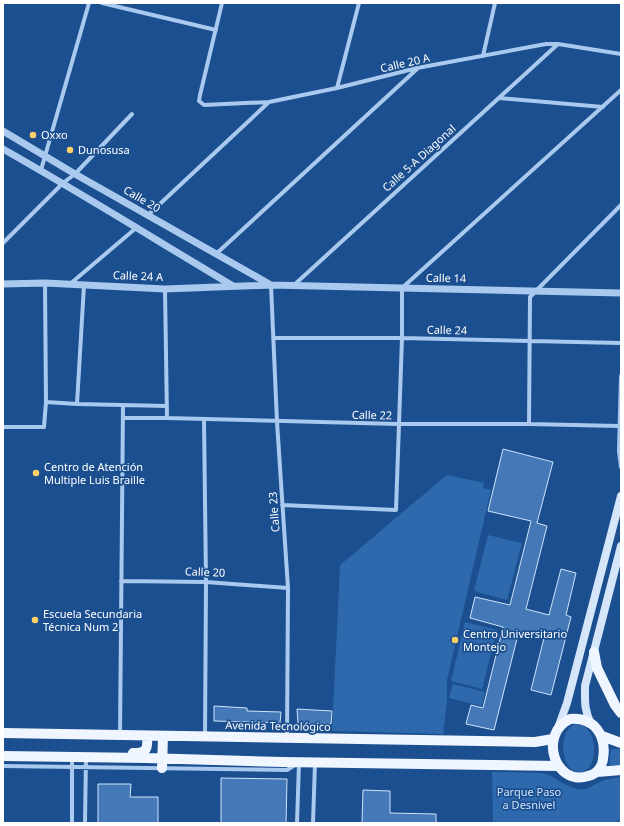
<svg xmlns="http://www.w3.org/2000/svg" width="624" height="826" viewBox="0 0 624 826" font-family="'Noto Sans',sans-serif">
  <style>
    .green { fill: #2e69ad }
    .building { fill: #4478b7; stroke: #cfe3fa }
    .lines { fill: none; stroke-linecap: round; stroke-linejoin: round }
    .minor { stroke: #a9c9ee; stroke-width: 4 }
    .tertiary { stroke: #a9c9ee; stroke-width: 7 }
    .secondary { stroke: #d6e6fa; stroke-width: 8 }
    .primary { stroke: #f0f6ff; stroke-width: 10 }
    .poi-dot { fill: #ffd166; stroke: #1b4f8f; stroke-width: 1.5 }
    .labels { text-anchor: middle; stroke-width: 3.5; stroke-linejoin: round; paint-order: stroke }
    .street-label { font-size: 11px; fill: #fff; stroke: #1b4f8f }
    .poi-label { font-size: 11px; fill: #fff; stroke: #1b4f8f; text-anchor: start }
    .park-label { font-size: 11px; fill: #cfe3fa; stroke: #1b4f8f }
  </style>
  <rect width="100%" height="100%" fill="#1b4f8f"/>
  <path class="green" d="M 447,475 L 484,483 L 483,488 L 491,490 L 447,680 L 447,701 L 443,734 L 332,731 L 340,565 Z
    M 488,535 L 522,543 L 507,600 L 474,591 Z
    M 465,622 L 497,630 L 482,689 L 451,681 Z
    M 453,684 L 485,692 L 482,706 L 449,698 Z
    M 575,724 C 600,724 599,770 581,772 C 563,774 560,744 566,733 C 568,729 571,726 575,724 Z
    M 611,749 L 621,749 L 621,765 L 609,765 Z
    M 492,772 L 543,773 C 555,776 562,785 574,788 C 586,792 590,786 600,782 C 606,779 614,778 621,777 L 621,820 L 613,823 L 493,823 Z"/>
  <path class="building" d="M 503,449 L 553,462 L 537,523 L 547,526 L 526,609 L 549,615 L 561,569 L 576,573 L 566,615 L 571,617 L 551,695 L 531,690 L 544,638 L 519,631 L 494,730 L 466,724 L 471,705 L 483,708 L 503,627 L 470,618 L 475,597 L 510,605 L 531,521 L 488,511 Z
    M 214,706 L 247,708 L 247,711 L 281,712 L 280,723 L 214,721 Z
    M 297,709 L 332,711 L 331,724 L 298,723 Z
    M 221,778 L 287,779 L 286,823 L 221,823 Z
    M 98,784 L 131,784 L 130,797 L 158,797 L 158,823 L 98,823 Z
    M 363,790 L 390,791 L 390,813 L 436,814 L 436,823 L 362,823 Z"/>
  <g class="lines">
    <path class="minor" d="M 102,3 L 216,30
      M 222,3 L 200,95 L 199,101 L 204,105 L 269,102 L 337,88 L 417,68 L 546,44 L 558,44 L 621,54
      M 483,56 L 495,3
      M 337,88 L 359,3
      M 499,98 L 603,107
      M 41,170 L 89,3
      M 148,215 L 269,102
      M 3,243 L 63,183 L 75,174 L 132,114
      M 216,254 L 417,69
      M 70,284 L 136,228
      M 271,285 L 277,422 L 288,588 L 287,738
      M 294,285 L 558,44
      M 165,289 L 167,418
      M 273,338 L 402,338 L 621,343
      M 621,376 L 619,451 L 621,467
      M 46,402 L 77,404 L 167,406
      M 77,404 L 84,285
      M 123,418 L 167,418 L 398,424 L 529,424 L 619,426
      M 204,419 L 206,582 L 205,737
      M 529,424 L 530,297 L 621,205
      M 3,427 L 44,427 L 46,402 L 45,283
      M 282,505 L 396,510 L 402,338 L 402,288 L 621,90
      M 121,581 L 206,582 L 288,588
      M 120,735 L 123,405
      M 3,766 L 287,770 L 295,765
      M 72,823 L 72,758
      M 85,823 L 86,757
      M 297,823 L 299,763
      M 313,823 L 315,763"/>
    <path class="tertiary" d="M 3,131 L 75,174 L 271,285
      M 3,149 C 81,193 156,240 233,286
      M 3,284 L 45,283 L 165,289 L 271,285 L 621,293"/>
    <path class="secondary" d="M 591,724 C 584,710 585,701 585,686 L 621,546
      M 558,728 L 567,703 L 621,496"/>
    <path class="primary" d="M 594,652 L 597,668 L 615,705 L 621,713
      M 570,719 C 594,717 607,735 603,759 C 602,767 597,774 588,776 C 555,787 538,734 570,719 Z
      M 3,733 L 535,742 L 553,739
      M 602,736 L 621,743
      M 133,753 C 147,753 148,749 147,736
      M 3,756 L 146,758 L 283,762 L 558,766
      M 162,768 L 163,736
      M 597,772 L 621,770"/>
  </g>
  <g class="poi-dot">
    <circle cx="33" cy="135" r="4"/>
    <circle cx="70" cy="150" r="4"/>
    <circle cx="36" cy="473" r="4"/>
    <circle cx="35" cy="620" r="4"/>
    <circle cx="455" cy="640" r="4"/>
  </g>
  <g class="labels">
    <g class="street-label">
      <text transform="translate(405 63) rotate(-13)" y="4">Calle 20 A</text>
      <text transform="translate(419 158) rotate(-42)" y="4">Calle 5-A Diagonal</text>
      <text transform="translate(142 199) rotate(30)" y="4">Calle 20</text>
      <text transform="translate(138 276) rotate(2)" y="4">Calle 24 A</text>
      <text transform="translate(446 278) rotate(1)" y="4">Calle 14</text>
      <text transform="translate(447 330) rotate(1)" y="4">Calle 24</text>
      <text transform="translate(372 415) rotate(1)" y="4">Calle 22</text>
      <text transform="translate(274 512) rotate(-94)" y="4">Calle 23</text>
      <text transform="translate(205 572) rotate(2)" y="4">Calle 20</text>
      <text transform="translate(278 726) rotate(1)" y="4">Avenida Tecnológico</text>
    </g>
    <g class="poi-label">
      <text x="41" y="139">Oxxo</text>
      <text x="78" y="154">Dunosusa</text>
      <text x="44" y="471">Centro de Atención<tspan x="44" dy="13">Multiple Luis Braille</tspan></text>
      <text x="43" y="618">Escuela Secundaria<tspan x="43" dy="13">Técnica Num 2</tspan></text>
      <text x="463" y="638">Centro Universitario<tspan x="463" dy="13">Montejo</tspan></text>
    </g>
    <g class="park-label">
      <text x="529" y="796">Parque Paso<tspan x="529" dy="13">a Desnivel</tspan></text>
    </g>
  </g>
  <rect width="624" height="826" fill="none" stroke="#ffffff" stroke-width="8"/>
</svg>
